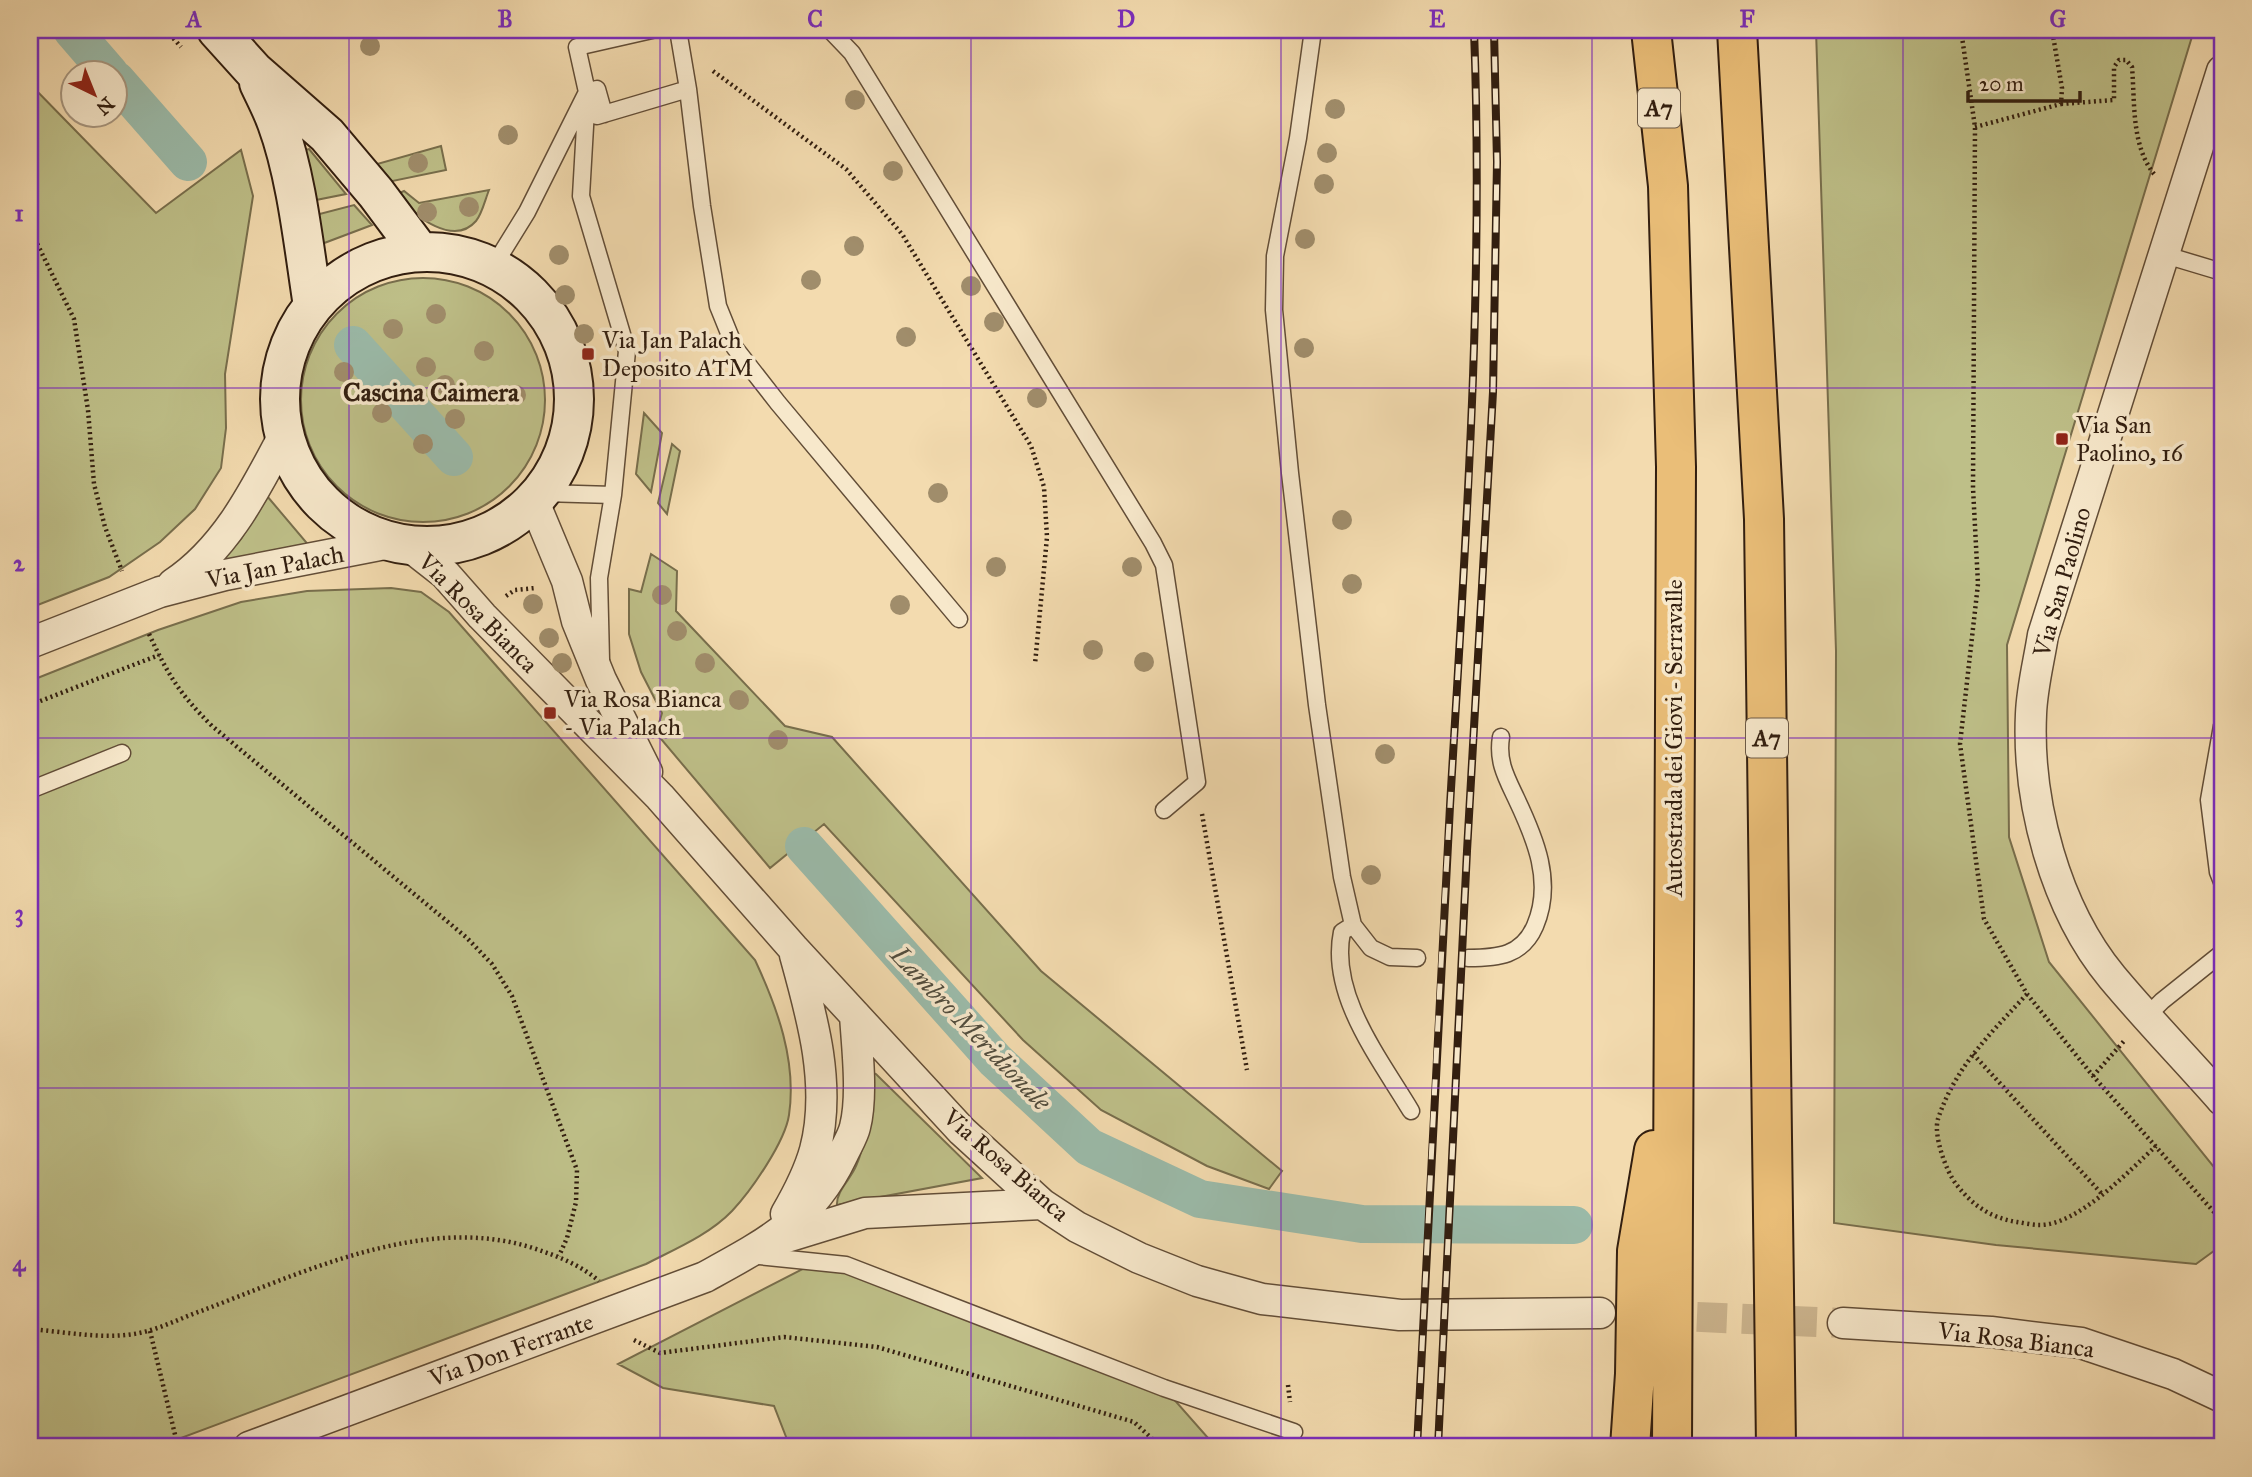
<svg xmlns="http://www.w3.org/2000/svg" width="2252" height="1477" viewBox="0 0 2252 1477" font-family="'IM FELL Great Primer',serif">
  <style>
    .green { fill: #bebf88; stroke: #786e4c; stroke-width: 2 }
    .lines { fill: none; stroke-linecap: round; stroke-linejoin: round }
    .canal { stroke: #9bbbaa; stroke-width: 38 }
    .street-tunnel { stroke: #ccb58f; stroke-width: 30; stroke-dasharray: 30 15; stroke-linecap: butt }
    .lane-casing { stroke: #624d37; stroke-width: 19 }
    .street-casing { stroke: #624d37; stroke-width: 33 }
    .secondary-casing { stroke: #321e0f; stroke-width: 42 }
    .highway-casing { stroke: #321e0f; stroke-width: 42 }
    .path { stroke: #321e0f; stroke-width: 4.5; stroke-dasharray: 2 3.5; stroke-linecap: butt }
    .lane { stroke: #f7e8cb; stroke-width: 16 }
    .street { stroke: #f7e8cb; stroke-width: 30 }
    .secondary { stroke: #f7e8cb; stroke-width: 38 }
    .highway { stroke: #eabe78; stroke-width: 38 }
    .rail-casing { stroke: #321e0f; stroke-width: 8 }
    .rail { stroke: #f7e8cb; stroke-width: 5; stroke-dasharray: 16; stroke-linecap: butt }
    .tree { fill: #a08d6b }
    .grid { fill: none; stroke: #7b2cbf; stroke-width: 2; stroke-opacity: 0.55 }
    .poi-dot { fill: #8f2418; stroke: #f7e8cb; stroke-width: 2.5 }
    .labels { text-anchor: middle; stroke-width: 7; stroke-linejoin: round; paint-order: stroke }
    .shield { fill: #f7e8cb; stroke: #6d5b47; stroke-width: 2 }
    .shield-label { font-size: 23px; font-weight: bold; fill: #321e0f }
    .poi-label { font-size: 24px; fill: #321e0f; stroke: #f7e8cb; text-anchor: start }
    .street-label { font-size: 24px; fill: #321e0f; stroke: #f7e8cb }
    .neighbourhood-label { font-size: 26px; font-weight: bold; fill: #321e0f; stroke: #f7e8cb }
    .water-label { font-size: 26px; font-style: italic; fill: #524d3e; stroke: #f7e8cb }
    .neatline { fill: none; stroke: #7b2cbf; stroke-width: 2.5 }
    .grid-label { font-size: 23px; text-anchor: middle; font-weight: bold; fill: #7b2cbf }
  </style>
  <rect width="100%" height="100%" fill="#f3dbaf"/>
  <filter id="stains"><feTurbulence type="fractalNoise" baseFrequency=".00286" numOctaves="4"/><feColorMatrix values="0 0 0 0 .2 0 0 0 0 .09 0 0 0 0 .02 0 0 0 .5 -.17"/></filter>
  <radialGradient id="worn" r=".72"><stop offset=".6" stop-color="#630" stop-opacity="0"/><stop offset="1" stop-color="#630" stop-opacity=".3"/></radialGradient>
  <path class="green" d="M 1816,30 L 2194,30 L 2007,645 L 2009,837 L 2049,962 L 2222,1177 L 2222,1245 L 2196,1264 L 1996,1245 L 1834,1223 L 1836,651 Z
    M 30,84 L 156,213 L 241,150 L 253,196 L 225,374 L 226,428 L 221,468 L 195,509 L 160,542 L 109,577 L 30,608 Z
    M 441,146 L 446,170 L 383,183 L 370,166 Z
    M 309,149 L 346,194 L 306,202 L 300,151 Z
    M 489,190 C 485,200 482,214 476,221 C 452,249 411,211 393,196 L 404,191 L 419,203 Z
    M 354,205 L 372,225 L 311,248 L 308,217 Z
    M301 400a122 122 0 1 1 244 0a122 122 0 1 1-244 0Z
    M 644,413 L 662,433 L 651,492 L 636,474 Z
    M 672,444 L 680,451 L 667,514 L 658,503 Z
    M 267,496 L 311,548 L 221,561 L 241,539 Z
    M 651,554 L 677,571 L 676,611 L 785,726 L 832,737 L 1041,971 L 1282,1171 L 1269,1189 L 1207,1166 L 1101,1110 L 1023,1040 L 824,824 L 770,868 L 656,733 L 662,713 L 641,672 L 629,634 L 629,589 L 641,592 Z
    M 391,588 L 421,592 L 449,612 L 755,960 C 777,1007 797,1061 789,1115 C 785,1142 751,1191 732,1211 C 709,1235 675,1249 646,1264 L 157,1447 L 30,1447 L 30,681 L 158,630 L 241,602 L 307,591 Z
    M 871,1072 L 876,1074 L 982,1178 L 837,1205 C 836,1191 851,1179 856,1166 C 869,1137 868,1103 871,1072 Z
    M 826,1257 L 1164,1388 L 1216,1447 L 790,1447 L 774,1406 L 663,1388 L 618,1364 Z"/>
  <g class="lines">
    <path class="canal" d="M 72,30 L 110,74
      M 116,80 L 188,162
      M 353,345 L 454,457
      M 804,846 L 995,1060 L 1089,1147 L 1200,1199 L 1362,1224 L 1574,1225"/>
    <path class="street-tunnel" d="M 1652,1315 L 1843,1323"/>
    <defs>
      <path id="lane" d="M 678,30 L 688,89 L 702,206 L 718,306 L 735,348 L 778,403 L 959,619
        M 830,30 L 852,53 L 1153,543 L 1164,565 L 1197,782 L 1164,810
        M 1313,30 L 1298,138 L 1275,256 L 1274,310 L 1290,473 L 1317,705 L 1342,877 L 1353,925 L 1371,948 L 1390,957 L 1417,958
        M 597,116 L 688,89
        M 2162,254 L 2222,272
        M 493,267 L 527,212 L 587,92 L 597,89 L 604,114
        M 543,493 L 613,495
        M 601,660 L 599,578 L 613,495 L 627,351 L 581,196 L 587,92 L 577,47 L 652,30
        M 2222,726 L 2209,800 L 2218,872 L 2222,882
        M 30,790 L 122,753
        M 1353,925 L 1342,932 C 1329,995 1380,1059 1411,1111
        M 1468,958 C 1498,958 1522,956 1535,926 C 1554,882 1535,838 1516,798 C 1506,777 1497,761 1501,737
        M 2147,1016 L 2162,1001 L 2222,953
        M 749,1255 L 846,1265 L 1164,1388 L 1294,1432"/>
      <path id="street" d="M 2222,71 L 2043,635 C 2039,661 2032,687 2031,714 C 2027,802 2055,908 2112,977 C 2147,1019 2186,1059 2222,1100
        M 534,502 L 567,581 L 577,621 L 601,680 L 647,772
        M 413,549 L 445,574 L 482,616 L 660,797 L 793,948 L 962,1131 L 1042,1204 L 1077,1227 L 1139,1258 L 1197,1281 L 1262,1299 L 1400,1315 L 1600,1313
        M 173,584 C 226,549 255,490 284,435
        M 30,643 L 160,592 L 225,575 L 390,543
        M 786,1214 C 797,1195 809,1172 815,1150 C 832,1086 812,1016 795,955
        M 777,1240 L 865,1213 L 1042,1204
        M 1843,1323 L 1991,1332 L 2081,1343 L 2173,1374 L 2222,1397
        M 249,1447 L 705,1277 C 765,1244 811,1221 842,1156 C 846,1147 853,1136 855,1127 C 863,1096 857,1047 855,1015"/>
      <path id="secondary" d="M 217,30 L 254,71 L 327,135 L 376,193 L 420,252
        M 259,83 C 265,96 272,109 277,123 C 297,177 304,249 313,306
        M280 399a147 147 0 1 1 294 0a147 147 0 1 1-294 0Z"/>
      <path id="highway" d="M 1651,30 L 1668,186 L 1676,467 L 1672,1447
        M 1737,30 L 1764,519 L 1776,1447
        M 1630,1447 L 1635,1374 L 1637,1251 L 1654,1150"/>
    </defs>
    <use href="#lane" class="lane-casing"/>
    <use href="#street" class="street-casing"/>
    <use href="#secondary" class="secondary-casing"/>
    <use href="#highway" class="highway-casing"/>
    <path class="path" d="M 166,30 L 181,47
      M 1961,30 L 1975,127 L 1973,488 L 1978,584 L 1960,744 L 1984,919 L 2027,994 L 2093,1076 L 2222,1221
      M 713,71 L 846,169 L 902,234 L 1031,446 L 1044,487 L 1047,537 L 1035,664
      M 2061,104 L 2114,100 L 2114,67 L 2119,60 L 2126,60 L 2132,67 C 2135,102 2131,145 2154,174
      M 1975,127 L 2061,104 L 2062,88 L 2052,30
      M 30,229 L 74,319 L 88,410 L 94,484 L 105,527 L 122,571
      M 506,596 L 515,590 L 535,588
      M 149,634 C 168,675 179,693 212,726 L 466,937 L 492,964 L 512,996 L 577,1170 L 576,1202 L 567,1238 L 559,1256
      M 30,705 L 159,655
      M 1202,814 L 1247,1070
      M 2027,994 C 1991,1033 1955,1067 1938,1119 C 1933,1135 1946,1171 1956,1184 C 1973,1206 1991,1218 2017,1222 C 2024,1223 2032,1225 2039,1225 C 2077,1226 2129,1171 2156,1146
      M 1973,1054 L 2102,1194
      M 2093,1076 L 2125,1040
      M 30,1329 C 69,1332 113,1342 151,1330 C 168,1325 184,1317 201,1311 C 302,1273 424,1213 533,1248 C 557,1256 579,1264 599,1281
      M 150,1331 L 178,1447
      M 634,1340 L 660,1353 L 784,1337 L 877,1347 L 1134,1422 L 1161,1447
      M 1288,1385 L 1290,1402"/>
    <use href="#lane" class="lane"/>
    <use href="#street" class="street"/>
    <use href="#secondary" class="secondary"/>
    <use href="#highway" class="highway"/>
    <defs>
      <path id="rail" d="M 1417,1447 C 1428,1234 1437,1020 1450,806 C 1465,548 1484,289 1474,30
        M 1438,1447 L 1467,851 L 1493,392 L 1497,162 L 1494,30"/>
    </defs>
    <use href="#rail" class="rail-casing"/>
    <use href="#rail" class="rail"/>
  </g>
  <g class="tree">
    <circle cx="370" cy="46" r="10"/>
    <circle cx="855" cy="100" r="10"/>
    <circle cx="1335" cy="109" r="10"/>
    <circle cx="508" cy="135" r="10"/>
    <circle cx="1327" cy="153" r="10"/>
    <circle cx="418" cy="163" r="10"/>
    <circle cx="893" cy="171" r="10"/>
    <circle cx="1324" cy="184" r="10"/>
    <circle cx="469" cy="207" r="10"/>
    <circle cx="427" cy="212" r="10"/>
    <circle cx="1305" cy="239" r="10"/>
    <circle cx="854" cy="246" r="10"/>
    <circle cx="559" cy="255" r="10"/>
    <circle cx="811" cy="280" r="10"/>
    <circle cx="971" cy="286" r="10"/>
    <circle cx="565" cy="295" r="10"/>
    <circle cx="436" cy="314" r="10"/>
    <circle cx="994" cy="322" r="10"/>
    <circle cx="393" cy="329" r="10"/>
    <circle cx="584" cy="334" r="10"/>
    <circle cx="906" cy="337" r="10"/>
    <circle cx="1304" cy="348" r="10"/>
    <circle cx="484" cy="351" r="10"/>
    <circle cx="426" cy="367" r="10"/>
    <circle cx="344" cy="372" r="10"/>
    <circle cx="445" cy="385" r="10"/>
    <circle cx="516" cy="395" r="10"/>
    <circle cx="1037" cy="398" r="10"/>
    <circle cx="382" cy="413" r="10"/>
    <circle cx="455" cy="419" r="10"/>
    <circle cx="423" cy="444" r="10"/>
    <circle cx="938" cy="493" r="10"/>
    <circle cx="1342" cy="520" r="10"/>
    <circle cx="996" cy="567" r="10"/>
    <circle cx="1132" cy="567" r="10"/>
    <circle cx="1352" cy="584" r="10"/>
    <circle cx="662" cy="595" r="10"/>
    <circle cx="533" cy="604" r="10"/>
    <circle cx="900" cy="605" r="10"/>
    <circle cx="677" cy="631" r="10"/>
    <circle cx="549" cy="638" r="10"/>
    <circle cx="1093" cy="650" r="10"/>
    <circle cx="1144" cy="662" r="10"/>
    <circle cx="562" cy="663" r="10"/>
    <circle cx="705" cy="663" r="10"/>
    <circle cx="739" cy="700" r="10"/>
    <circle cx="778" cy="740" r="10"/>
    <circle cx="1385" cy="754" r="10"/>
    <circle cx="1371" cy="875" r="10"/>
  </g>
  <path class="grid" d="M 349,30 L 349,1447M 660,30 L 660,1447M 971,30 L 971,1447M 1281,30 L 1281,1447M 1592,30 L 1592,1447M 1903,30 L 1903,1447M 30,388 L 2222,388M 30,738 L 2222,738M 30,1088 L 2222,1088"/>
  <g class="poi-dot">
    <rect x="581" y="347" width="14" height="14" rx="3.5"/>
    <rect x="2055" y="432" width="14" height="14" rx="3.5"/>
    <rect x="543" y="706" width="14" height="14" rx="3.5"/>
  </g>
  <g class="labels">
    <g class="shield">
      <rect x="1638" y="88.5" width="42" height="39" rx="5"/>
      <rect x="1746" y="718.5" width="42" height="39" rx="5"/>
    </g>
    <g class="shield-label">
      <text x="1659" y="116">A7</text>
      <text x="1767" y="746">A7</text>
    </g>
    <g class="poi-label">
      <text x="602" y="348">Via Jan Palach<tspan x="602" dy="28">Deposito ATM</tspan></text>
      <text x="2076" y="433">Via San<tspan x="2076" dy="28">Paolino, 16</tspan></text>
      <text x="564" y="707">Via Rosa Bianca<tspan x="564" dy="28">- Via Palach</tspan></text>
    </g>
    <g class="street-label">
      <text transform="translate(275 567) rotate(-11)" y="8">Via Jan Palach</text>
      <text transform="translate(2062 582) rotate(-74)" y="8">Via San Paolino</text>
      <text transform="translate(478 613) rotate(45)" y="8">Via Rosa Bianca</text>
      <text transform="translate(1674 738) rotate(-90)" y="8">Autostrada dei Giovi - Serravalle</text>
      <text transform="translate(1006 1165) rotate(41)" y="8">Via Rosa Bianca</text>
      <text transform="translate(2016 1340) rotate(7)" y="8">Via Rosa Bianca</text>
      <text transform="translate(511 1350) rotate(-20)" y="8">Via Don Ferrante</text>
    </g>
    <g class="neighbourhood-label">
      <text x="431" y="401">Cascina Caimera</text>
    </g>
    <g class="water-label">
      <text transform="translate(971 1028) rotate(46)" y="9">Lambro Meridionale</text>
    </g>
  </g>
  <rect width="2252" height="1477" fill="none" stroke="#f3dbaf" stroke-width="77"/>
  <g transform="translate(94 94) rotate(137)"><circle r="33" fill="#f7e8cb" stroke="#a89780" stroke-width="2"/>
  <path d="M0-5L12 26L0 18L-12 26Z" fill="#8f2418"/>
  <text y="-10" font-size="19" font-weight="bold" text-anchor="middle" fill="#321e0f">N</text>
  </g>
  <path d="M1968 91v10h112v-10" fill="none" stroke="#321e0f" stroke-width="3.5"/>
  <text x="1979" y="91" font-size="21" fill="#321e0f" stroke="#f7e8cb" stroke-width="5" paint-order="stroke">20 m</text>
  <rect x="38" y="38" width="2176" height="1400" class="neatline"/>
  <g class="grid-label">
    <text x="194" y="27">A</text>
    <text x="505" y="27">B</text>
    <text x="815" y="27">C</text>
    <text x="1126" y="27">D</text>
    <text x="1437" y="27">E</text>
    <text x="1747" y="27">F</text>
    <text x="2058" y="27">G</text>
    <text x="19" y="221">1</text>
    <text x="19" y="571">2</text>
    <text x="19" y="921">3</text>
    <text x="19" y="1271">4</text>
  </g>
  <rect width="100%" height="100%" filter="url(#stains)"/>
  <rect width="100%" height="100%" fill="url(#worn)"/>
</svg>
